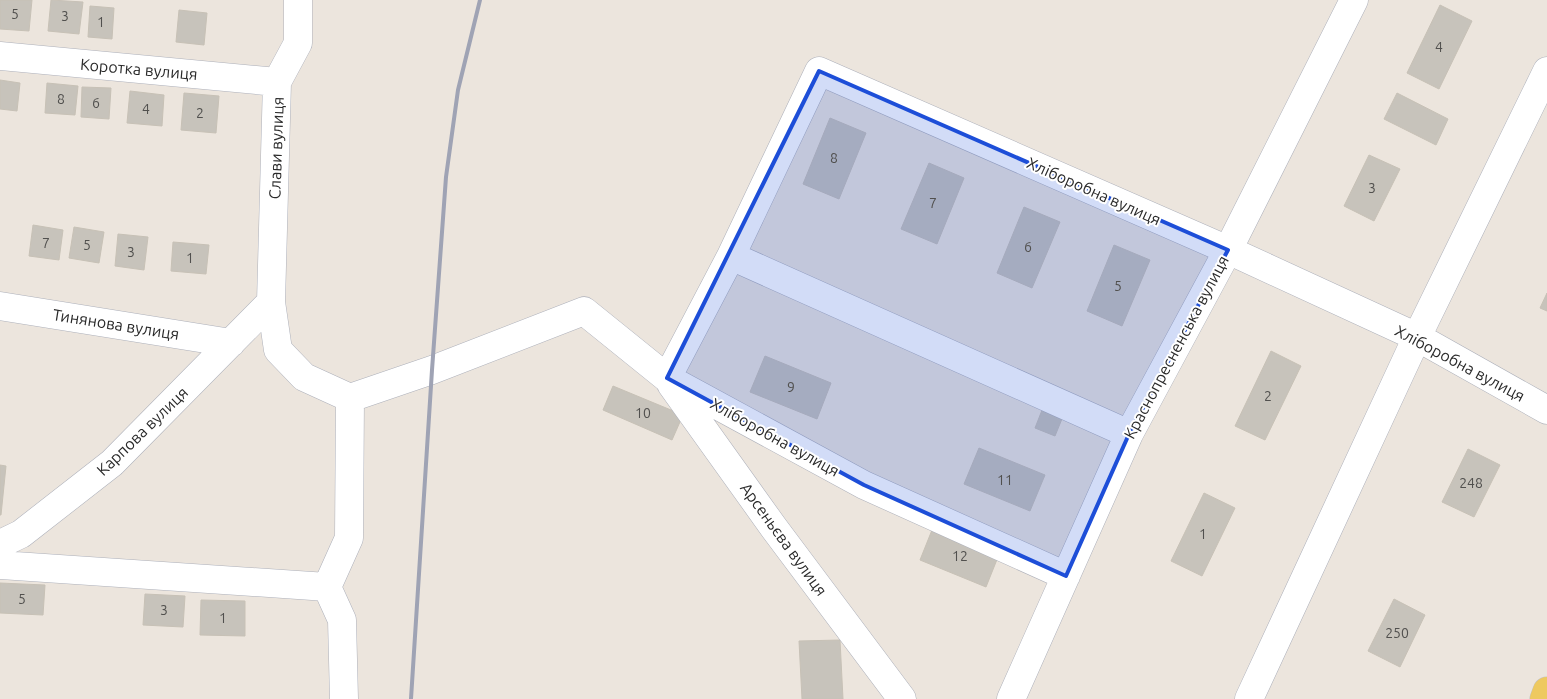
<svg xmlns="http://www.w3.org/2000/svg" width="1547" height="699" viewBox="0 0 1547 699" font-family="Ubuntu,sans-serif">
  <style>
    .building { fill: #c7c3bb; stroke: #c7c1b6 }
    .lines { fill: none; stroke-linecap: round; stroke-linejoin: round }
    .minor-casing { stroke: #adb0ba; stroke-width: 29 }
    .major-casing { stroke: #c3c3c3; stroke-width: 29 }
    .minor { stroke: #fff; stroke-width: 28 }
    .major { stroke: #eec95f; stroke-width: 28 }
    .rail { stroke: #9fa3b4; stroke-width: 4 }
    .marked { fill: #1d4ed8; fill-opacity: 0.2; stroke: #1d4ed8; stroke-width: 4; stroke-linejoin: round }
    .labels { text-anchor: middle; stroke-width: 4; stroke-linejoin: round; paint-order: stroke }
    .number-label { font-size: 14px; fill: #51504e }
    .street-label { font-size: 16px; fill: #2a2a2a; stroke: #fff }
  </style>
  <rect width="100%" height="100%" fill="#ece5dd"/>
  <path class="building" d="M 0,0 L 32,0 L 29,31 L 0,29 Z
    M 51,0 L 83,2 L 79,34 L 48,31 Z
    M 1440,5 L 1472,21 L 1439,89 L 1407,73 Z
    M 90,6 L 114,8 L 112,39 L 88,37 Z
    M 179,10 L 207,13 L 204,45 L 176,42 Z
    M 0,80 L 20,83 L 17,111 L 0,109 Z
    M 47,83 L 78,86 L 75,115 L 45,113 Z
    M 82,87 L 111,88 L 109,119 L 81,117 Z
    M 130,91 L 164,95 L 162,126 L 127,123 Z
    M 184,93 L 219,96 L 216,133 L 181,130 Z
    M 1397,93 L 1448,119 L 1436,145 L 1384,119 Z
    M 830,118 L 866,133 L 839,199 L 803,184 Z
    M 1369,155 L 1400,169 L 1374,221 L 1344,206 Z
    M 929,163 L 964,178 L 937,244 L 901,229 Z
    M 1024,207 L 1060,222 L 1032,288 L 997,273 Z
    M 33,225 L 63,230 L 59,260 L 29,256 Z
    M 74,227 L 104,232 L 99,263 L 69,258 Z
    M 118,234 L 148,237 L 144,270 L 115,266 Z
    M 173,242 L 209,245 L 206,274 L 171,271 Z
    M 1114,245 L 1150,260 L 1122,326 L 1087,311 Z
    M 1547,293 L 1547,311 L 1540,308 Z
    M 1271,351 L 1301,366 L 1265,440 L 1235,426 Z
    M 765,356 L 831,383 L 817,419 L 750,392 Z
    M 613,386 L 683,415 L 672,440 L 603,410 Z
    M 1046,400 L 1066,409 L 1055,436 L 1035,428 Z
    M 979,448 L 1045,475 L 1030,511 L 964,484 Z
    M 1468,449 L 1500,465 L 1474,517 L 1442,502 Z
    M 0,465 L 6,466 L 1,515 L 0,515 Z
    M 1204,493 L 1235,508 L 1202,576 L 1171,561 Z
    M 934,525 L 1000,552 L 986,587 L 920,560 Z
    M 0,583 L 45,585 L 43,615 L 0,613 Z
    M 145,594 L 185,596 L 183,627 L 143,625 Z
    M 1394,599 L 1425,615 L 1400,667 L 1368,651 Z
    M 201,600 L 245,601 L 245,636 L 200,635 Z
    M 840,640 L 843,699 L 802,699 L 799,641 Z"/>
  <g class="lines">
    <defs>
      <path id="minor" d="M 298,0 L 298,43 L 277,82 L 271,302 L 278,350 L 304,377 L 350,398 L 432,370 L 584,311 L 667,378 L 864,485 L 1066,576
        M 0,56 L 277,82
        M 731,256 L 1129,434
        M 0,306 L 231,343
        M 667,378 L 731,256 L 819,71 L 1228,250 L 1417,337 L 1547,410
        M 671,384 L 774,528 L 902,699
        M 0,544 L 21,534 L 112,463 L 271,302
        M 0,565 L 327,587
        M 344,699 L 342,620 L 327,587 L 349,538 L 350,398
        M 1011,699 L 1129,434 L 1228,250 L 1354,0
        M 1249,699 L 1417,337 L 1547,71"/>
      <path id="major" d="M 1544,699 L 1547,691"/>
    </defs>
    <use href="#minor" class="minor-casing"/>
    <use href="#major" class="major-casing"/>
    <use href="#minor" class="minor"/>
    <use href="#major" class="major"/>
    <path class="rail" d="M 411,699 L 432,370 L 446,177 L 458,90 L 480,0"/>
  </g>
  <path class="marked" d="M 819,71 L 1228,250 L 1129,434 L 1066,576 L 864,485 L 667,378 Z"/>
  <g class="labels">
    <g class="number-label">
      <text x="15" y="19">5</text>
      <text x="65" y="21">3</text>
      <text x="101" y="27">1</text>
      <text x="1439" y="52">4</text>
      <text x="61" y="104">8</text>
      <text x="96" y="108">6</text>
      <text x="146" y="114">4</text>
      <text x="200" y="118">2</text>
      <text x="834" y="163">8</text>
      <text x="1372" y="193">3</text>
      <text x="933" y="208">7</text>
      <text x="46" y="248">7</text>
      <text x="87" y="250">5</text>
      <text x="1028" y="252">6</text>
      <text x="131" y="257">3</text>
      <text x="190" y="263">1</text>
      <text x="1118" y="291">5</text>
      <text x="791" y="392">9</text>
      <text x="1268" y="401">2</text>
      <text x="643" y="418">10</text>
      <text x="1005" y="485">11</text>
      <text x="1471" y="488">248</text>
      <text x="1203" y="539">1</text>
      <text x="960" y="561">12</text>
      <text x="22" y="604">5</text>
      <text x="164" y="615">3</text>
      <text x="223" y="623">1</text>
      <text x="1397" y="638">250</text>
    </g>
    <g class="street-label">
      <text transform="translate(139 69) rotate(5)" y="6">Коротка вулиця</text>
      <text transform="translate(276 148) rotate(-88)" y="6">Слави вулиця</text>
      <text transform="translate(1094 191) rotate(24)" y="6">Хліборобна вулиця</text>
      <text transform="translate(116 324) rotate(9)" y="6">Тинянова вулиця</text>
      <text transform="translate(1176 347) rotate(-62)" y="6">Краснопресненська вулиця</text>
      <text transform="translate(1460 363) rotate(28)" y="6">Хліборобна вулиця</text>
      <text transform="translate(142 431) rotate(-44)" y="6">Карпова вулиця</text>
      <text transform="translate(775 437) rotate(29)" y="6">Хліборобна вулиця</text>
      <text transform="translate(784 539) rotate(54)" y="6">Арсеньєва вулиця</text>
    </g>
  </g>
</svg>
